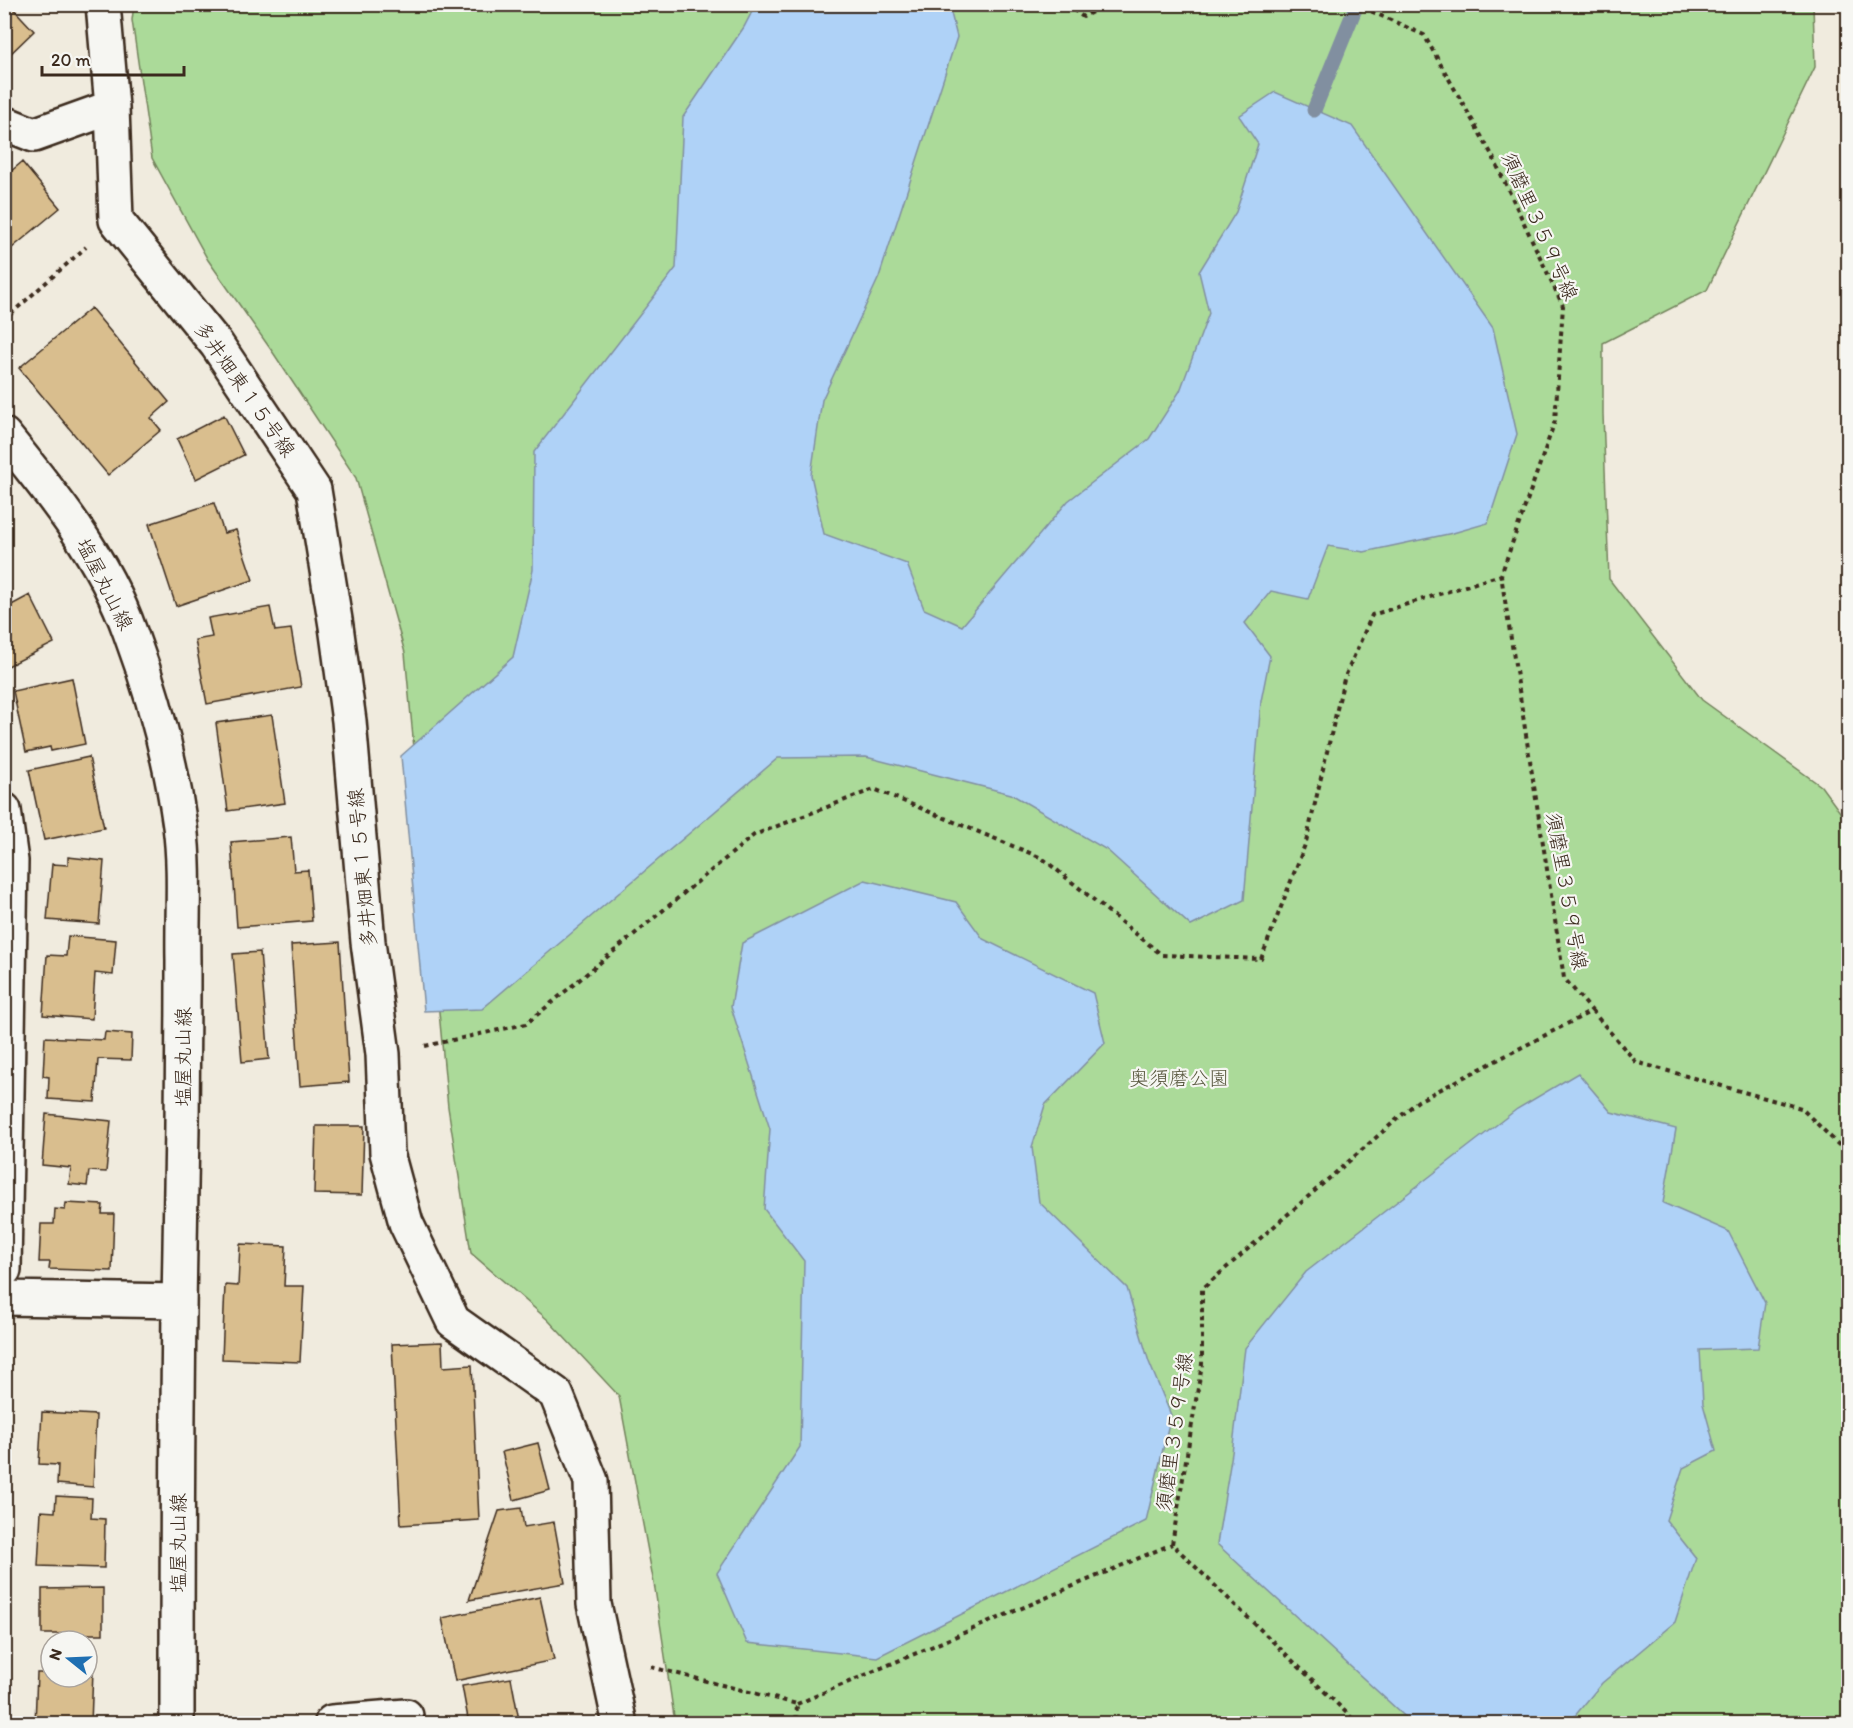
<svg xmlns="http://www.w3.org/2000/svg" width="1853" height="1728" viewBox="0 0 1853 1728" font-family="Itim,'Klee One',sans-serif">
  <style>
    .green { fill: #abda99; stroke: #73825c; stroke-width: 1.5 }
    .water { fill: #afd2f7; stroke: #818fa0; stroke-width: 1.5 }
    .lines { fill: none; stroke-linecap: round; stroke-linejoin: round }
    .stream { stroke: #818fa0; stroke-width: 15 }
    .building { fill: #d9be8e; stroke: #3b2a1e; stroke-width: 1.5 }
    .minor-casing { stroke: #3b2a1e; stroke-width: 38 }
    .path { stroke: #3b2a1e; stroke-width: 4; stroke-dasharray: 4.5 4.5; stroke-linecap: butt }
    .minor { stroke: #f6f6f2; stroke-width: 33 }
    .labels { text-anchor: middle; stroke-width: 4.5; stroke-linejoin: round; paint-order: stroke }
    .street-label { font-size: 20px; fill: #3b2a1e; stroke: #f6f6f2 }
    .park-label { font-size: 20px; fill: #57563d; stroke: #f6f6f2 }
  </style>
  <rect width="100%" height="100%" fill="#f0ebde"/>
  <filter id="ink" filterUnits="userSpaceOnUse"><feTurbulence type="fractalNoise" baseFrequency=".0167" numOctaves="2"/><feDisplacementMap in="SourceGraphic" scale="12" xChannelSelector="R" yChannelSelector="G"/><feConvolveMatrix kernelMatrix="1 2 1 2 8 2 1 2 1" color-interpolation-filters="sRGB"/></filter>
  <g filter="url(#ink)">
    <path class="green" d="M 134,5 L 1813,5 L 1815,67 L 1707,290 L 1603,343 L 1603,414 L 1609,579 L 1702,700 L 1821,786 L 1848,823 L 1848,1723 L 675,1723 L 655,1589 L 619,1396 L 548,1320 L 471,1253 L 448,1107 L 405,653 L 356,478 L 274,354 L 208,260 L 152,158 L 132,20 Z"/>
    <path class="water" d="M 756,4 L 949,5 L 957,37 L 879,277 L 822,400 L 811,475 L 824,534 L 907,564 L 924,609 L 962,626 L 1068,501 L 1149,439 L 1180,391 L 1209,313 L 1199,272 L 1236,212 L 1258,144 L 1239,116 L 1275,92 L 1352,126 L 1493,328 L 1517,434 L 1488,523 L 1453,533 L 1364,552 L 1328,546 L 1308,599 L 1271,591 L 1245,623 L 1270,656 L 1261,701 L 1244,900 L 1191,926 L 1107,850 L 1011,794 L 866,757 L 778,758 L 482,1009 L 424,1011 L 401,756 L 513,657 L 533,570 L 534,452 L 676,268 L 683,117 L 744,27 Z
      M 865,880 L 956,902 L 983,939 L 1093,993 L 1105,1043 L 1045,1105 L 1032,1147 L 1039,1202 L 1127,1288 L 1149,1362 L 1171,1415 L 1146,1521 L 877,1657 L 747,1643 L 717,1573 L 800,1447 L 804,1261 L 764,1209 L 770,1129 L 731,1007 L 742,943 Z
      M 1578,1073 L 1611,1112 L 1676,1129 L 1663,1203 L 1728,1231 L 1765,1303 L 1758,1348 L 1700,1350 L 1703,1404 L 1716,1451 L 1683,1468 L 1666,1520 L 1696,1558 L 1675,1622 L 1602,1683 L 1569,1723 L 1412,1723 L 1217,1544 L 1232,1453 L 1245,1348 L 1306,1272 L 1517,1109 Z"/>
    <g class="lines">
      <path class="stream" d="M 1314,110 L 1357,4"/>
    </g>
    <path class="building" d="M 4,4 L 9,4 L 34,31 L 4,60 Z
      M 22,162 L 60,208 L 12,248 L 4,239 L 4,177 Z
      M 91,308 L 169,402 L 151,418 L 161,430 L 108,475 L 19,368 Z
      M 224,415 L 244,455 L 196,479 L 177,439 Z
      M 214,503 L 224,533 L 236,530 L 253,580 L 176,606 L 149,524 Z
      M 30,595 L 54,643 L 4,668 L 4,609 Z
      M 270,607 L 275,631 L 291,629 L 301,687 L 207,704 L 195,640 L 212,637 L 208,618 Z
      M 72,678 L 85,744 L 51,751 L 50,747 L 26,752 L 13,691 Z
      M 272,715 L 285,803 L 228,811 L 216,723 Z
      M 89,757 L 104,828 L 44,840 L 29,770 Z
      M 291,837 L 294,871 L 308,870 L 312,921 L 237,927 L 231,842 Z
      M 68,857 L 104,861 L 99,924 L 47,920 L 52,864 L 68,865 Z
      M 68,936 L 116,940 L 113,975 L 95,973 L 92,1019 L 43,1015 L 47,955 L 66,956 Z
      M 340,942 L 349,1082 L 300,1086 L 291,945 Z
      M 260,952 L 269,1059 L 242,1062 L 233,954 Z
      M 105,1032 L 132,1034 L 131,1060 L 98,1059 L 95,1102 L 48,1099 L 49,1077 L 43,1076 L 45,1037 L 104,1040 Z
      M 46,1114 L 111,1121 L 106,1172 L 89,1171 L 87,1186 L 69,1184 L 71,1168 L 42,1165 Z
      M 316,1126 L 364,1126 L 362,1195 L 314,1194 Z
      M 66,1203 L 103,1205 L 102,1214 L 114,1214 L 112,1271 L 49,1269 L 50,1262 L 39,1262 L 41,1224 L 54,1224 L 55,1209 L 65,1210 Z
      M 240,1244 L 286,1246 L 284,1286 L 304,1286 L 300,1362 L 222,1359 L 225,1285 L 238,1286 Z
      M 442,1342 L 443,1367 L 472,1365 L 479,1520 L 401,1525 L 392,1344 Z
      M 42,1412 L 96,1415 L 93,1487 L 57,1484 L 58,1465 L 39,1464 Z
      M 538,1443 L 550,1490 L 514,1500 L 502,1452 Z
      M 56,1496 L 92,1498 L 91,1518 L 105,1519 L 104,1568 L 38,1566 L 41,1511 L 55,1512 Z
      M 521,1508 L 524,1527 L 554,1522 L 565,1583 L 469,1600 L 499,1511 Z
      M 103,1588 L 103,1634 L 42,1634 L 42,1589 Z
      M 540,1597 L 554,1660 L 455,1681 L 442,1618 Z
      M 87,1670 L 93,1670 L 91,1724 L 35,1724 L 37,1673 L 51,1673 L 51,1677 L 87,1677 Z
      M 511,1678 L 519,1720 L 496,1724 L 469,1724 L 462,1686 Z"/>
    <g class="lines">
      <defs>
        <path id="minor" d="M 103,4 L 112,107 L 116,220 L 217,345 L 314,490 L 336,626 L 349,721 L 368,942 L 383,1054 L 387,1153 L 406,1223 L 453,1321 L 556,1394 L 591,1481 L 594,1604 L 620,1724
          M 4,123 L 34,135 L 112,107
          M 4,435 C 53,495 104,558 130,632 C 153,694 171,761 180,826 C 186,870 182,916 183,960 C 183,1056 182,1152 180,1248 C 177,1406 177,1565 177,1724
          M 4,810 L 11,861 L 4,1270
          M 4,1298 L 179,1301
          M 332,1722 L 406,1716 L 407,1724"/>
      </defs>
      <use href="#minor" class="minor-casing"/>
      <path class="path" d="M 1066,4 L 1083,17 L 1107,4
        M 1355,4 L 1424,35 L 1492,155 L 1563,306 L 1555,421 L 1501,575 L 1564,978 L 1592,1011 L 1418,1101 L 1202,1289 L 1202,1364 L 1172,1544 L 1358,1724
        M 4,320 L 86,247
        M 1592,1011 L 1636,1062 L 1801,1108 L 1848,1154
        M 425,1046 L 526,1024 L 754,835 L 874,789 L 1042,858 L 1162,955 L 1261,959 L 1306,842 L 1344,679 L 1372,615 L 1501,575
        M 651,1667 L 797,1704 L 796,1724
        M 797,1704 L 1172,1544"/>
      <use href="#minor" class="minor"/>
    </g>
  </g>
  <g class="labels">
    <g class="street-label">
      <text transform="translate(1540 226) rotate(66)" y="7">須磨里３５９号線</text>
      <text transform="translate(245 389) rotate(55)" y="7">多井畑東１５号線</text>
      <text transform="translate(105 584) rotate(63)" y="7">塩屋丸山線</text>
      <text transform="translate(362 868) rotate(-95)" y="7">多井畑東１５号線</text>
      <text transform="translate(1567 891) rotate(80)" y="7">須磨里３５９号線</text>
      <text transform="translate(183 1057) rotate(-90)" y="7">塩屋丸山線</text>
      <text transform="translate(1174 1432) rotate(-82)" y="7">須磨里３５９号線</text>
      <text transform="translate(178 1543) rotate(-90)" y="7">塩屋丸山線</text>
    </g>
    <g class="park-label">
      <text x="1179" y="1085">奥須磨公園</text>
    </g>
  </g>
  <rect width="1853" height="1728" fill="none" stroke="#f6f6f2" stroke-width="24"/>
  <rect x="12" y="12" width="1829" height="1704" fill="none" stroke="#3b2a1e" stroke-width="2" filter="url(#ink)"/>
  <g transform="translate(69 1659) rotate(288)"><circle r="28" fill="#f6f6f2" stroke="#aba49d" stroke-width="1.5"/>
  <path d="M0-4.5L10 22L0 15L-10 22Z" fill="#1f6fb2"/>
  <text y="-9" font-size="16" font-weight="bold" text-anchor="middle" fill="#3b2a1e">N</text>
  </g>
  <path d="M42 66v9h142v-9" fill="none" stroke="#3b2a1e" stroke-width="3"/>
  <text x="51" y="66" font-size="18" fill="#3b2a1e" stroke="#f6f6f2" stroke-width="4.5" paint-order="stroke">20 m</text>
</svg>
